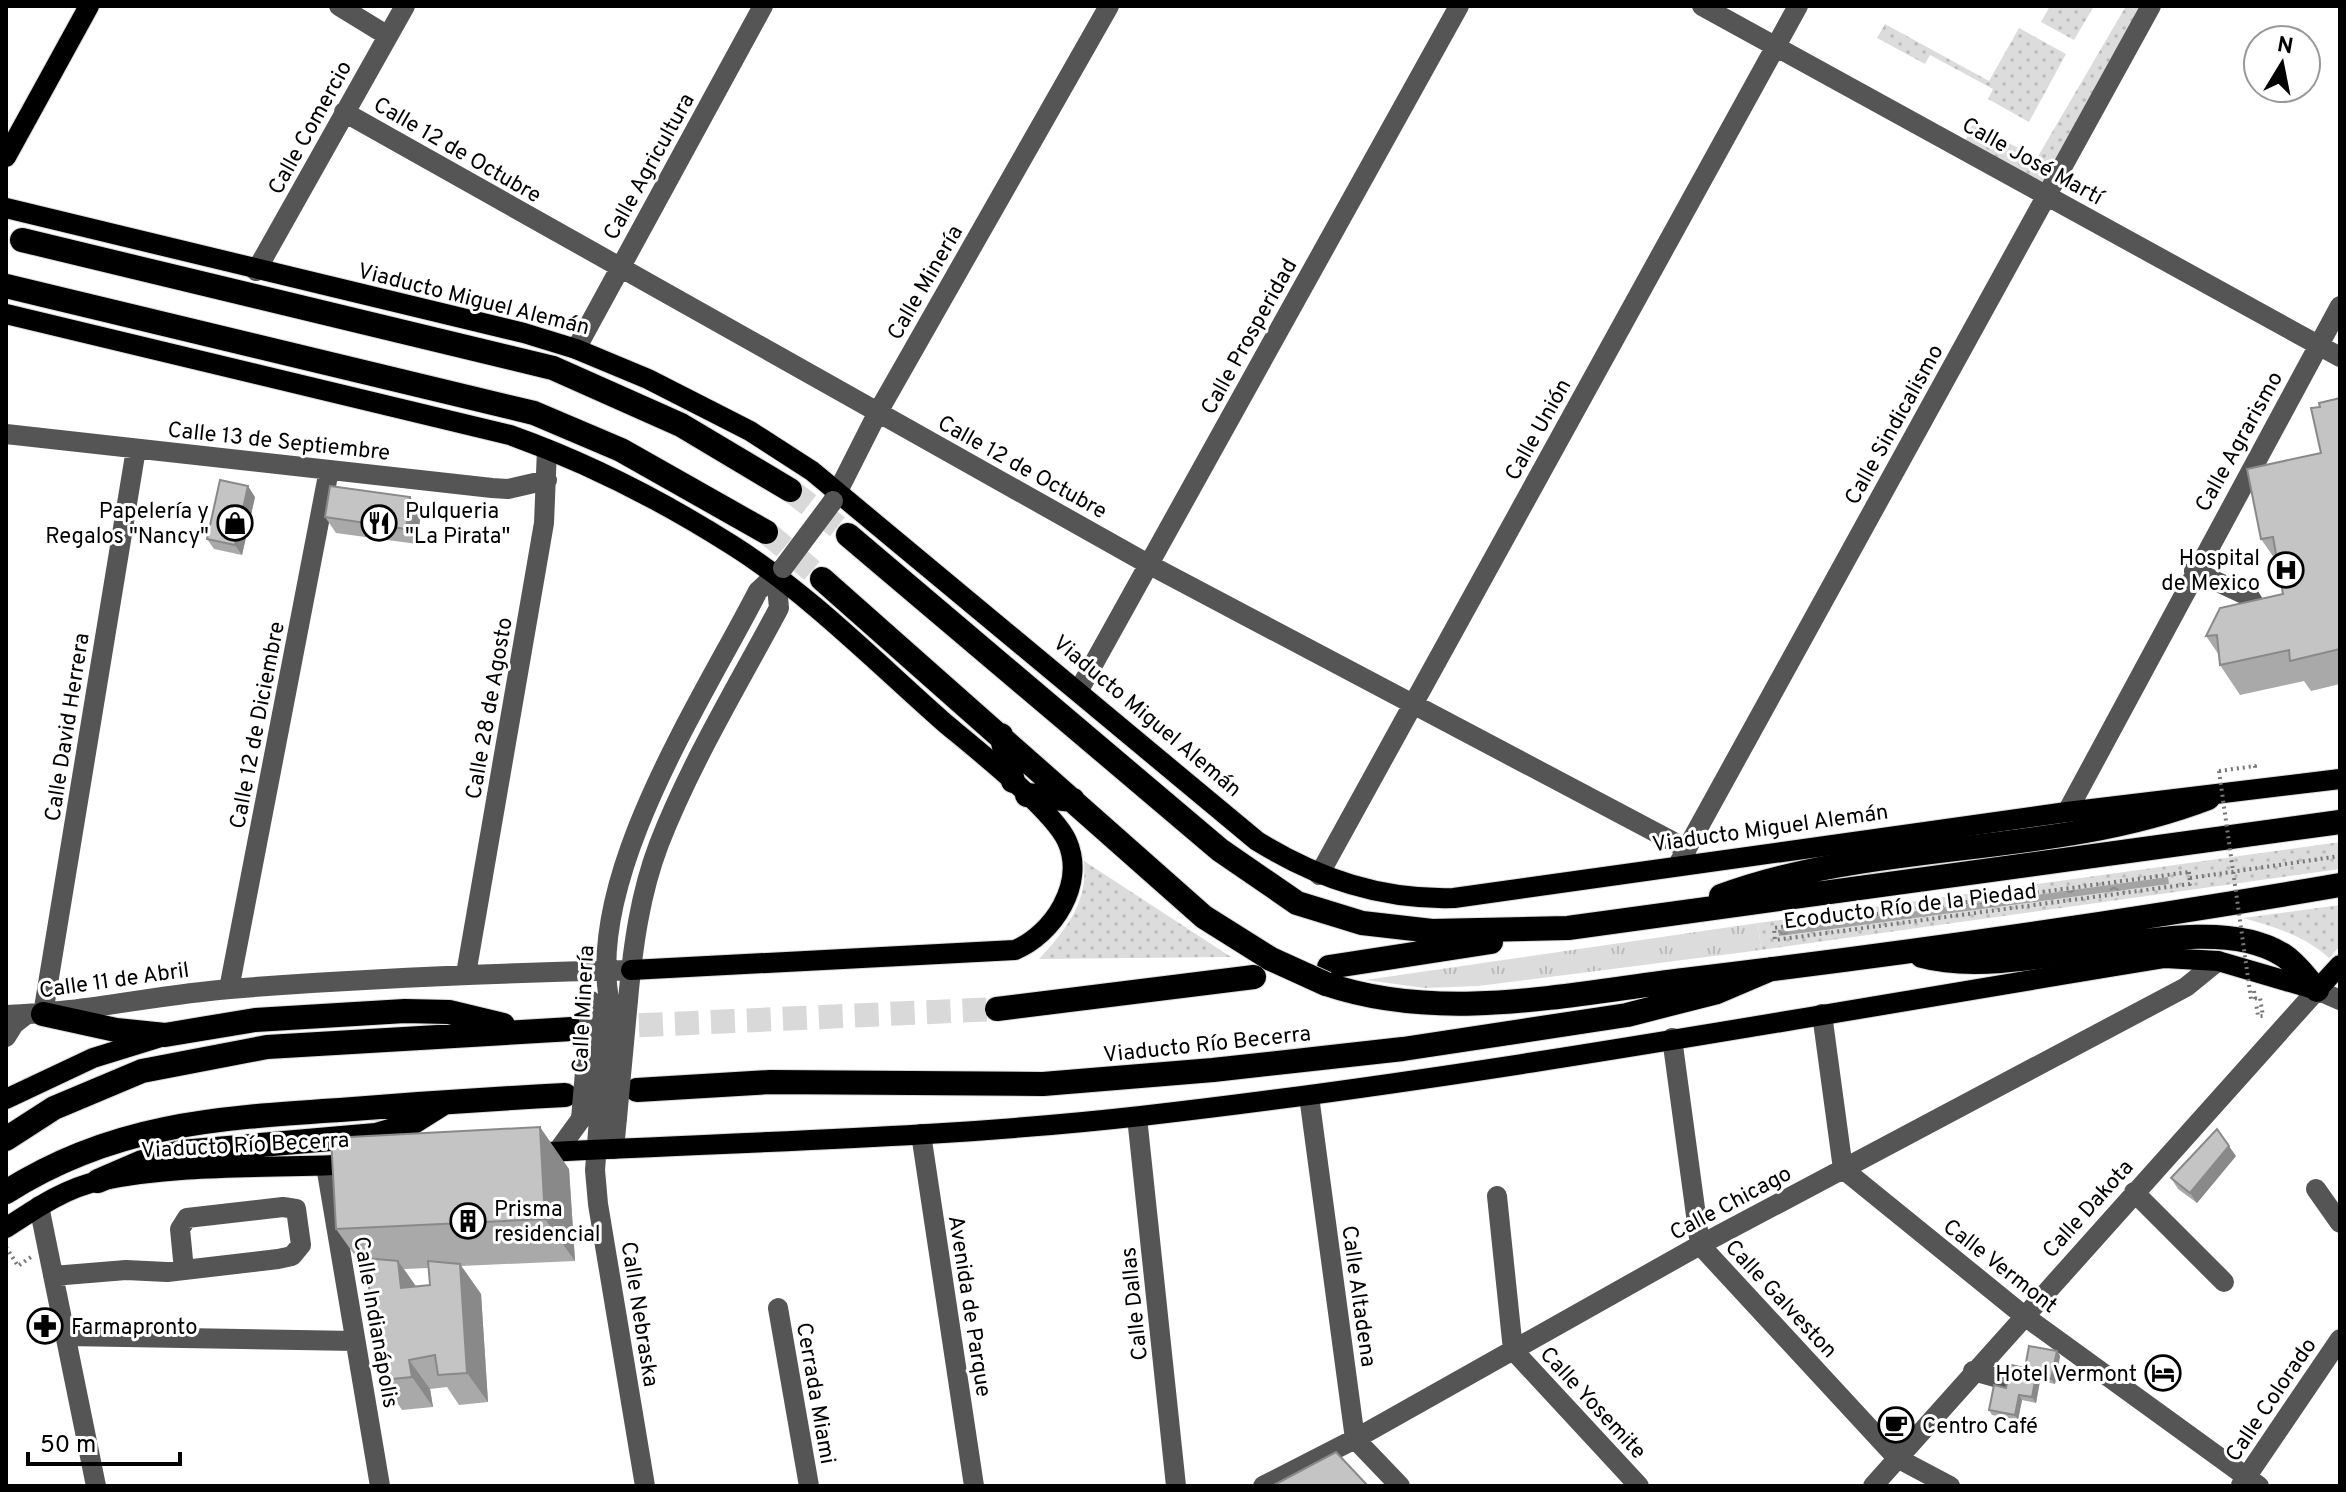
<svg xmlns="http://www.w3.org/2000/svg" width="2346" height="1492" viewBox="0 0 2346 1492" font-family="Overpass,sans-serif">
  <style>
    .grass { fill: url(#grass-tufts) }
    .park { fill: url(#park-dots) }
    .water { fill: url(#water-ripples) }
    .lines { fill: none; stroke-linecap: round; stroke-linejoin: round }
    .highway-tunnel { stroke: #d9d9d9; stroke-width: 24; stroke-dasharray: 24 12; stroke-linecap: butt }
    .major-casing { stroke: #dbdbdb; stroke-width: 22 }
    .highway-casing { stroke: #dbdbdb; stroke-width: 26 }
    .path { stroke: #777; stroke-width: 4; stroke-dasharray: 2 4; stroke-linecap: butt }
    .minor { stroke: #555; stroke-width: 20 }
    .major { stroke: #000; stroke-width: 20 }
    .highway { stroke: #000; stroke-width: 24 }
    .highway-bridge-casing { stroke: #dbdbdb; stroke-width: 26; stroke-linecap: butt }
    .path-bridge { stroke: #777; stroke-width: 4; stroke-dasharray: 2 4; stroke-linecap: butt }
    .minor-bridge { stroke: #555; stroke-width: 20 }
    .highway-bridge { stroke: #000; stroke-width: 24 }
    .wall { fill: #a9a9a9; fill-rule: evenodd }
    .shaded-wall { fill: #898989 }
    .building { fill: #c4c4c4; stroke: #898989; stroke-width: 2 }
    .labels { text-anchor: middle; stroke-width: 6; stroke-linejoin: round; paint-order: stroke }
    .street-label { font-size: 22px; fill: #000; stroke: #fff }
    .poi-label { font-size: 22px; fill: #000; stroke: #fff; text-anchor: start }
  </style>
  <defs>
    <pattern id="grass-tufts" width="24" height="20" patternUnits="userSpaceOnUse" patternTransform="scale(2)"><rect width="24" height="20" fill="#dcdcdc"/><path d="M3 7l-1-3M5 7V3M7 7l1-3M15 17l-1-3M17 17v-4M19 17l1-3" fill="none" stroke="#bbb"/></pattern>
    <pattern id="park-dots" width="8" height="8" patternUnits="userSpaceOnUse" patternTransform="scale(2)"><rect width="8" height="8" fill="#dcdcdc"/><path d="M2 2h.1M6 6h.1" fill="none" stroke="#bbb" stroke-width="1.8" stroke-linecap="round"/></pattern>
    <pattern id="water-ripples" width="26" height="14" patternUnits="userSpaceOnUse" patternTransform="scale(2)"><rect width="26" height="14" fill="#a3a3a3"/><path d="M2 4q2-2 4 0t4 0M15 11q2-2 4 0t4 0" fill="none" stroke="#8b8b8b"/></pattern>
  </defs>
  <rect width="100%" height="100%" fill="#fff"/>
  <path class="grass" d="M 1758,923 L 1761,950 L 1478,986 L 1425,988 L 1365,980 Z"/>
  <path class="park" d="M 2050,6 L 2094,6 L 2074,40 L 2041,22 Z
    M 2126,6 L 2147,6 L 2044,190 L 1963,145 L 1973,124 L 2037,158 Z
    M 1885,24 L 1989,81 L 2019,28 L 2066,54 L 2029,122 L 1988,99 L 1993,89 L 1930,55 L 1925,64 L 1877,38 Z
    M 2340,842 L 2340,869 L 1761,950 L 1758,923 Z
    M 1084,861 L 1231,957 L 1039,959 C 1066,930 1088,903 1084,861 Z
    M 2340,905 L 2340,946 L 2329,958 C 2303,935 2275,927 2243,918 Z"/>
  <path class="water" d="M 2168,877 L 2169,884 L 1779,936 L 1778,930 Z"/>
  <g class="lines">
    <path class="highway-tunnel" d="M 790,490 L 848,535
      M 766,532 L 822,579
      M 603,1027 L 997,1009"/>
    <defs>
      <path id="major" d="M 6,157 L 89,6
        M 6,208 L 524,333 L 576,349 L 648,379 L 750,431 L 812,471 L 1257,841 C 1319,879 1381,900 1454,898 L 2067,812 L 2340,779
        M 6,314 L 510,435 C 586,462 664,502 732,545 C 807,592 879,665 946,724 C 975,748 1053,810 1067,841 C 1086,884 1053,934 1015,950 L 631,970
        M 6,1099 L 93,1058 L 161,1037
        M 529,1153 C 733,1142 938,1139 1141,1116 C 1484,1077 1825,1013 2165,958 L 2218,961 L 2317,990 L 2340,965
        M 6,1228 C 35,1209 65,1188 99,1181 C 183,1163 273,1169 358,1164"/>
      <path id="highway" d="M 22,240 L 553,368 L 681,425 L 790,490
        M 6,286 L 534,413 L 621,450 L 766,532
        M 848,535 L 1220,850 L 1297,903 L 1362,923 L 1432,931 L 1568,928 L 2340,822
        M 822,579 L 1204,917 L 1271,959
        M 1001,735 L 1013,781
        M 1027,795 L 1073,800
        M 1721,896 C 1875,839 2052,858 2208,798
        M 1922,956 C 2025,984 2199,902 2283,955 C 2297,964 2306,978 2317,990
        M 1329,967 L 1491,942
        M 1326,984 C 1444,1024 1572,993 1692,979 C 1909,953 2125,922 2340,885
        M 997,1009 L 1254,977
        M 43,1014 L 116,1030 L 165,1035 L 255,1020 L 405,1011 L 449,1012 L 503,1025
        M 637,1090 L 770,1082 L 1043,1084 L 1213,1070 L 1403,1049 L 1627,1015 L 1717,992 L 1771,969
        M 6,1139 L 54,1108 L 142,1071 L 267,1047 L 572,1029
        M 98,1181 L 142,1162 L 181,1152 L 376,1135 L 407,1126 L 442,1104
        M 6,1192 C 113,1124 217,1118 340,1110 C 415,1104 490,1099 565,1095"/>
    </defs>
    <use href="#major" class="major-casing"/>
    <use href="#highway" class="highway-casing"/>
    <path class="path" d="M 2219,771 L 2255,766 L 2255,769
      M 2189,872 L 2190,884 L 1775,940 L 1774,928 Z
      M 2190,878 L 2340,856
      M 2254,991 L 2256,1003
      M 6,1247 L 18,1266 L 31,1257"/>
    <path class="minor" d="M 339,6 L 388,36
      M 1702,6 L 2340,357
      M 344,112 L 1148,564 L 1687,849
      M 256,271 L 405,6
      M 576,349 L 763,6
      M 6,434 L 492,488 L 508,489 L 547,480
      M 833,501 L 878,412 L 1109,6
      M 2194,571 L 2250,597 L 2265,623
      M 1079,690 L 1459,6
      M 2067,812 L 2340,306
      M 1680,861 L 2151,6
      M 1319,875 L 1798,6
      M 466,974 L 544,523 L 547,449
      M 229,989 L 329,470
      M 609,1000 C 587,874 701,702 758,591 L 783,568
      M 628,1000 C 633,946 640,894 659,844 C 691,762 738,685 779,608 L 776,576
      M 43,1014 L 136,449
      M 1822,1014 L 1843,1169 L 2023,1315 L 2259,1486
      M 6,1015 C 81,1013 155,995 230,989 C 363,978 497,973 631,970
      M 6,1037 L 14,1024 L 27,1014
      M 1672,1038 L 1700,1245 L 1897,1458 L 1950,1486
      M 1309,1096 L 1355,1439 L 1400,1486
      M 1137,1117 L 1176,1486
      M 599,1119 L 595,1170 L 598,1204 L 645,1486
      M 921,1134 L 974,1486
      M 614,1149 L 617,1118
      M 557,1152 L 581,1119
      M 326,1166 L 380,1486
      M 2316,1189 L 2340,1223
      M 2134,1192 L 2224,1282
      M 1497,1196 L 1513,1350
      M 39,1206 L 96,1486
      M 53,1276 L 126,1270 L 167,1272 L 278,1259 L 292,1256 L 301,1245 L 296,1209 L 283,1207 L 187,1218 L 180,1229 L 184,1270
      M 778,1308 L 809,1486
      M 66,1336 L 355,1341
      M 1513,1350 L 1639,1486
      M 1973,1371 L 2012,1382
      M 2241,1485 L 2340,1339
      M 1263,1486 L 1355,1439 L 1700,1245 L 2186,987 L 2218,961
      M 1873,1486 L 2317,990 L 2340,1000"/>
    <use href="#major" class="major"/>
    <use href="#highway" class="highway"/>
    <defs>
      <path id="highway-bridge" d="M 1271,959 L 1326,984"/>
    </defs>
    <use href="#highway-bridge" class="highway-bridge-casing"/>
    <path class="path-bridge" d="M 2219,771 L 2251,999 L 2260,998 L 2263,1016 L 2258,1016 L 2256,1003"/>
    <path class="minor-bridge" d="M 783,568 L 833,501
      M 617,1118 L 628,1000
      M 581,1119 L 591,1001
      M 599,1119 L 609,1000"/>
    <use href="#highway-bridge" class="highway-bridge"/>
  </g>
  <path class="wall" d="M 2340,398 L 2340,684 L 2311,691 L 2304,681 L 2240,695 L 2220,665 L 2219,655 L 2206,636 L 2283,594 L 2277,562 L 2261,539 L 2321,453 L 2320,407 Z
    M 255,497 L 242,555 L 214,549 L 207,539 Z
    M 410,497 L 421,512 L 417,544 L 336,533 L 325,517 Z
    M 2236,1156 L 2197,1203 L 2178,1189 L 2171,1178 Z
    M 569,1169 L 575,1261 L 461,1266 L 481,1294 L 488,1402 L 459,1405 L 447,1387 L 430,1389 L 433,1407 L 402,1410 L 382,1380 L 366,1271 L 336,1229 ZM 429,1268 L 430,1285 L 416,1286 L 404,1269 Z
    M 2057,1351 L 2060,1356 L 2055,1384 L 2040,1381 L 2036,1403 L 2022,1400 L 2018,1420 L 1992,1415 L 1989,1410 L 2006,1388 Z"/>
  <path class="shaded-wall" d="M 248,486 L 255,497 L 242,555 L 235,545 Z
    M 410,497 L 421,512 L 417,544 L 406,529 Z
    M 540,1127 L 569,1169 L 575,1261 L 545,1219 Z
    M 2229,1146 L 2236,1156 L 2197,1203 L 2190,1193 Z
    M 398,1261 L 419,1291 L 401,1288 Z
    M 460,1264 L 481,1294 L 488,1402 L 467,1373 Z
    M 2057,1351 L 2060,1356 L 2055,1384 L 2051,1379 Z
    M 409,1360 L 430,1389 L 433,1407 L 412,1377 Z
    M 2036,1376 L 2040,1381 L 2036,1403 L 2032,1397 Z
    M 2019,1395 L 2022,1400 L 2018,1420 L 2015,1415 Z"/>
  <path class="building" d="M 2340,398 L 2340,649 L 2290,661 L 2289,650 L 2220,665 L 2217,635 L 2206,636 L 2220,608 L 2283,594 L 2273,537 L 2261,539 L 2247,469 L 2321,453 L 2311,408 L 2320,407 L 2319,403 Z
    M 220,480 L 248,486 L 235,545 L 207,539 Z
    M 330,486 L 410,497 L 406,529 L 325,517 Z
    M 540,1127 L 545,1219 L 336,1229 L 331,1138 Z
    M 2217,1129 L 2229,1146 L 2190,1193 L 2171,1178 Z
    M 365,1258 L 398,1261 L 401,1288 L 430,1285 L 428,1261 L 460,1264 L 467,1373 L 438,1375 L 435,1355 L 409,1360 L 412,1377 L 382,1380 Z
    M 2029,1346 L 2057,1351 L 2051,1379 L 2036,1376 L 2032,1397 L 2019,1395 L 2015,1415 L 1989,1410 L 1994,1385 L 2006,1388 L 2011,1365 L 2025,1368 Z
    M 1336,1452 L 1368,1486 L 1272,1486 Z"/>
  <defs>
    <symbol id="shop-ring" viewBox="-11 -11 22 22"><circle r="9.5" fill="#fff" stroke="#000" stroke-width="1.5"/><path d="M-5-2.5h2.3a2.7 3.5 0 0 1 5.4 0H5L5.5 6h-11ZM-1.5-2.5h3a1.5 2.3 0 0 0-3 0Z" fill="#000"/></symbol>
    <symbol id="restaurant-ring" viewBox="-11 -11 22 22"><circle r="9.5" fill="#fff" stroke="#000" stroke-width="1.5"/><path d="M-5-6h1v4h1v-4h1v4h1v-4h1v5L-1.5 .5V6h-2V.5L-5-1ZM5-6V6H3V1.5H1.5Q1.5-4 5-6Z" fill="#000"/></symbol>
    <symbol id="hospital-ring" viewBox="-11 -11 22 22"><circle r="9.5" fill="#fff" stroke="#000" stroke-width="1.5"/><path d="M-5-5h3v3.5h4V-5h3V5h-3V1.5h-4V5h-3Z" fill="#000"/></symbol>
    <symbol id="building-ring" viewBox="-11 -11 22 22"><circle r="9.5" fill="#fff" stroke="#000" stroke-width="1.5"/><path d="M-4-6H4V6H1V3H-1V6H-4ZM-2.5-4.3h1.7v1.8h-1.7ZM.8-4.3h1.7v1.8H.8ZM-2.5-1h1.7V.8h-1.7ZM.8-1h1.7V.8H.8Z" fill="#000"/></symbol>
    <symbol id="pharmacy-ring" viewBox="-11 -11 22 22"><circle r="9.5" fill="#fff" stroke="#000" stroke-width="1.5"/><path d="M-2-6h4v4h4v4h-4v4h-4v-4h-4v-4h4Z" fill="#000"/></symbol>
    <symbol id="hotel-ring" viewBox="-11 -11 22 22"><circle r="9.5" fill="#fff" stroke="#000" stroke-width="1.5"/><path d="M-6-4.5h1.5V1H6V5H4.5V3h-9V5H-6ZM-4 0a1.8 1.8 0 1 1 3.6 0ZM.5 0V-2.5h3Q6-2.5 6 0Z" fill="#000"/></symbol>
    <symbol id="cafe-ring" viewBox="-11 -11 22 22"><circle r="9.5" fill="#fff" stroke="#000" stroke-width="1.5"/><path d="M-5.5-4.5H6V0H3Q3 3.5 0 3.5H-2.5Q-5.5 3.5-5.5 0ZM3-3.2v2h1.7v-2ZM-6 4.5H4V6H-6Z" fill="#000"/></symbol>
  </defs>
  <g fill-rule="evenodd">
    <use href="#shop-ring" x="215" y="503" width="40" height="40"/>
    <use href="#restaurant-ring" x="359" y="503" width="40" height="40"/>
    <use href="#hospital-ring" x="2266" y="550" width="40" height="40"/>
    <use href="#building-ring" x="448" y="1201" width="40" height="40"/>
    <use href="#pharmacy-ring" x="25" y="1306" width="40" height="40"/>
    <use href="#hotel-ring" x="2143" y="1353" width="40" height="40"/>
    <use href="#cafe-ring" x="1876" y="1405" width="40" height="40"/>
  </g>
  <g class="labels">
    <g class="street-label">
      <text transform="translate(309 127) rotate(-61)" y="8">Calle Comercio</text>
      <text transform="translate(458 149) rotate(30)" y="8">Calle 12 de Octubre</text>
      <text transform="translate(2033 160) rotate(29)" y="8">Calle José Martí</text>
      <text transform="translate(648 166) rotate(-61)" y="8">Calle Agricultura</text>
      <text transform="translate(924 282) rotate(-60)" y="8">Calle Minería</text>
      <text transform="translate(474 298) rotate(14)" y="8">Viaducto Miguel Alemán</text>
      <text transform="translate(1248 336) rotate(-61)" y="8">Calle Prosperidad</text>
      <text transform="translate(1893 424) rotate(-61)" y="8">Calle Sindicalismo</text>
      <text transform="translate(1537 429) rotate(-61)" y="8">Calle Unión</text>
      <text transform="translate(279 440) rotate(6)" y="8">Calle 13 de Septiembre</text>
      <text transform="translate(2238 441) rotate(-61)" y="8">Calle Agrarismo</text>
      <text transform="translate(1023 466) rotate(29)" y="8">Calle 12 de Octubre</text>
      <text transform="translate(488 708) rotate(-80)" y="8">Calle 28 de Agosto</text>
      <text transform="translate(1148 715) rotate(40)" y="8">Viaducto Miguel Alemán</text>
      <text transform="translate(256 725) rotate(-79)" y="8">Calle 12 de Diciembre</text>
      <text transform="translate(66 727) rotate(-81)" y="8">Calle David Herrera</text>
      <text transform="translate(1770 827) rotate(-8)" y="8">Viaducto Miguel Alemán</text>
      <text transform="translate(1910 905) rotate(-7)" y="8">Ecoducto Río de la Piedad</text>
      <text transform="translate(114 979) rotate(-8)" y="8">Calle 11 de Abril</text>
      <text transform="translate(582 1009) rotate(-87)" y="8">Calle Minería</text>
      <text transform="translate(1207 1043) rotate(-6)" y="8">Viaducto Río Becerra</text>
      <text transform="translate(245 1144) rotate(-3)" y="8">Viaducto Río Becerra</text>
      <text transform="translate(1730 1202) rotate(-28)" y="8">Calle Chicago</text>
      <text transform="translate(2087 1208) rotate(-48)" y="8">Calle Dakota</text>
      <text transform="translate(2001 1265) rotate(38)" y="8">Calle Vermont</text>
      <text transform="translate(1360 1296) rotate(82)" y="8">Calle Altadena</text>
      <text transform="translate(1782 1298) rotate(47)" y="8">Calle Galveston</text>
      <text transform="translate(1133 1304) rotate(-96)" y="8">Calle Dallas</text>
      <text transform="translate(971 1306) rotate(81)" y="8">Avenida de Parque</text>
      <text transform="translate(641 1314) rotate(81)" y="8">Calle Nebraska</text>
      <text transform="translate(377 1322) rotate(80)" y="8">Calle Indianápolis</text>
      <text transform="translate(817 1393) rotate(80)" y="8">Cerrada Miami</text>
      <text transform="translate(2270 1399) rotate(-56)" y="8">Calle Colorado</text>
      <text transform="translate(1594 1402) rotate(47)" y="8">Calle Yosemite</text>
    </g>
    <g class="poi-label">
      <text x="209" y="518" text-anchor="end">Papelería y<tspan x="209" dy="25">Regalos "Nancy"</tspan></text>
      <text x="405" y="518">Pulqueria<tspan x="405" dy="25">"La Pirata"</tspan></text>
      <text x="2260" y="565" text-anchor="end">Hospital<tspan x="2260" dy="25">de Mexico</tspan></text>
      <text x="494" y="1216">Prisma<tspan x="494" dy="25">residencial</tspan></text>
      <text x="71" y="1334">Farmapronto</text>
      <text x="2137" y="1381" text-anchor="end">Hotel Vermont</text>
      <text x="1922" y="1433">Centro Café</text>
    </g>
  </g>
  <rect width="2346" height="1492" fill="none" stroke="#000000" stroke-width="16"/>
  <g transform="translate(2282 64) rotate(10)"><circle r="38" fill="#ffffff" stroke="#999999" stroke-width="2"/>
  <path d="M0-6L14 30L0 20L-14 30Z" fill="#000000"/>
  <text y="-12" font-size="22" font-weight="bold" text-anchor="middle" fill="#000000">N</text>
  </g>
  <path d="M28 1452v12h152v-12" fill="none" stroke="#000000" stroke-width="4"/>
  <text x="40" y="1452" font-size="24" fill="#000000" stroke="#ffffff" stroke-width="6" paint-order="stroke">50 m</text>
</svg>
